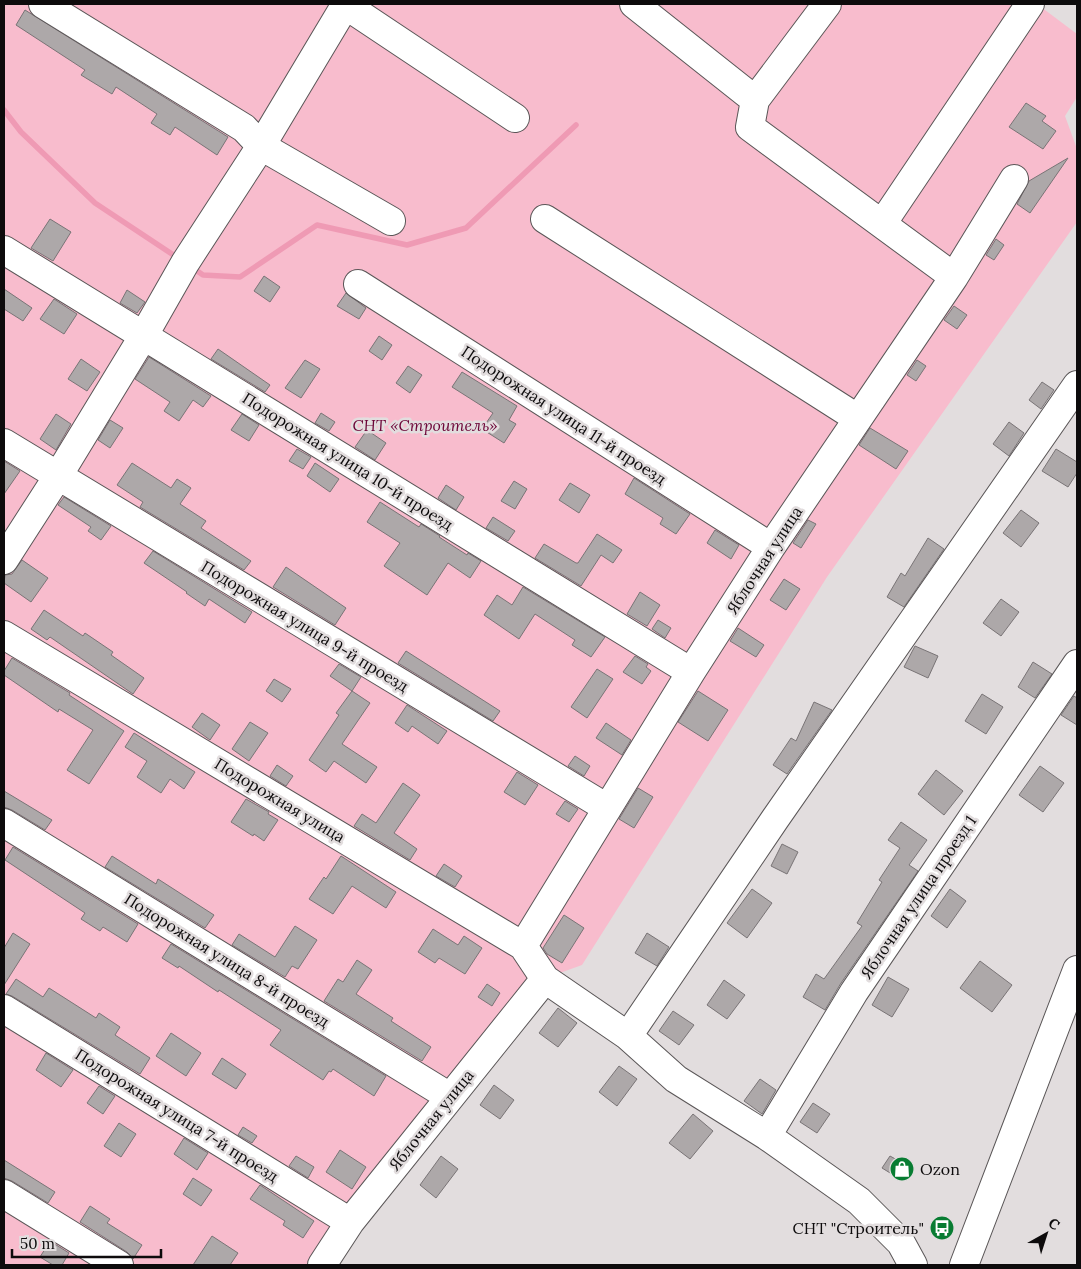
<svg xmlns="http://www.w3.org/2000/svg" width="1081" height="1269" font-family="Lora,serif">
<style>
.green{fill:#f8bccd}
.lines{fill:none;stroke-linecap:round;stroke-linejoin:round}
.stream{stroke:#ef9ab4;stroke-width:5.5}
.building{fill:#ada8a9;stroke:#797476}
.minor-casing{stroke:#5a5657;stroke-width:30}
.minor{stroke:#fff;stroke-width:28}
.labels{text-anchor:middle;stroke-width:5;stroke-linejoin:round;paint-order:stroke}
.street-label{font-size:16px;fill:#0d0b0c;stroke:#e2ddde}
.park-label{font-size:16px;font-style:italic;fill:#6c0437;stroke:#e2ddde}
.poi-label{font-size:16px;fill:#0d0b0c;stroke:#e2ddde;text-anchor:start}
</style>
<rect width="100%" height="100%" fill="#e2ddde"/>
<path class="green" d="M4 4H1037L1077 34V97L1065 116 1077 149V222L827 577 582 965 532 983 312 1265H4Z"/>
<g class="lines">
<path class="stream" d="M4 110 21 132 95 203 178 258
M190 266 203 275 240 277 317 225 407 245 466 228 576 125"/>
</g>
<path class="building" d="M25 10 228 137 217 155 175 127 170 135 151 123 157 114 116 87 112 94 81 75 85 70 16 25Z
M1026 103 1046 116 1042 121 1056 131 1043 149 1009 127Z
M1068 158 1030 213 1017 204 1029 181Z
M50 219 71 232 53 261 31 248Z
M996 239 1004 245 994 260 986 255Z
M264 276 280 287 270 302 254 291Z
M4 289 32 308 23 321 4 309Z
M127 290 145 302 137 313 120 303Z
M346 293 366 308 359 319 337 306Z
M54 299 77 314 64 334 40 319Z
M954 306 967 315 957 329 944 320Z
M379 336 392 345 382 360 369 351Z
M218 349 270 385 265 392 211 359Z
M149 357 211 396 203 407 193 400 179 421 164 411 170 402 135 379Z
M81 359 100 372 87 391 68 379Z
M305 360 320 369 301 398 285 388Z
M917 360 926 366 916 381 907 375Z
M408 366 422 375 410 393 396 383Z
M462 372 517 406 509 420 516 424 504 443 482 429 493 413 452 387Z
M1042 382 1054 390 1041 409 1029 400Z
M321 413 335 422 329 431 315 423Z
M56 414 71 424 56 450 40 439Z
M242 414 259 425 249 441 231 430Z
M110 420 123 428 110 448 98 440Z
M1009 422 1024 433 1009 456 993 444Z
M870 428 908 451 896 469 859 445Z
M367 430 386 443 375 460 355 447Z
M297 449 311 457 303 469 289 461Z
M1056 449 1077 462V473L1068 487 1042 471Z
M4 461 20 471 4 494Z
M132 463 171 488 177 479 191 488 180 504 206 521 201 528 251 561 244 570 140 507 143 502 117 485Z
M315 463 339 479 330 492 307 476Z
M634 478 690 514 676 534 660 524 663 518 625 494Z
M514 481 527 489 515 509 501 501Z
M570 483 590 495 579 513 559 500Z
M446 485 464 497 456 510 438 498Z
M64 497 111 526 101 540 88 531 91 527 58 505Z
M380 502 419 527 421 524 440 536 439 537 467 555 468 553 481 561 470 578 448 563 427 595 384 566 400 543 367 522Z
M1021 510 1039 523 1021 547 1003 533Z
M493 517 515 531 508 541 486 528Z
M808 520 816 524 801 548 793 543Z
M715 530 739 545 731 559 707 543Z
M597 534 622 550 613 563 601 555 581 586 535 558 544 544 576 563H578Z
M928 538 944 549 904 607 887 597 901 573 905 576Z
M153 551 252 612 245 623 209 599 205 606 186 593 187 592 144 563Z
M22 560 48 578 31 602 4 583 5 575 12 574Z
M286 567 346 608 335 625 273 587Z
M784 579 800 589 786 610 770 600Z
M523 587 605 637 591 657 572 645 575 640 535 614 519 639 484 615 497 595 512 605Z
M640 592 660 605 647 626 627 614Z
M1001 599 1019 612 1001 636 983 623Z
M44 610 83 636 85 633 113 652 111 655 144 678 133 694 50 637 47 640 31 629Z
M658 620 671 628 665 638 652 629Z
M738 628 764 645 756 657 730 641Z
M915 646 938 656 928 678 904 667Z
M406 651 500 711 493 721 398 663Z
M635 656 648 664 646 667 651 671 642 684 623 672Z
M12 658 70 693 69 695 124 731 89 784 67 770 93 730 59 709 58 712 4 675V671Z
M1033 662 1052 674 1035 698 1018 687Z
M339 664 361 677 352 691 330 676Z
M597 669 613 679 587 718 571 707Z
M274 679 291 689 282 702 266 691Z
M352 691 370 703 342 744 377 767 366 783 334 761 326 772 309 760 339 715 336 713Z
M698 691 728 710 708 741 678 722Z
M982 694 1003 707 986 734 965 721Z
M1074 696 1077 698V725L1061 715Z
M814 702 832 710 787 774 773 765 791 738 796 741Z
M407 705 447 731 438 744 412 726 408 732 395 723Z
M202 713 220 725 210 740 192 727Z
M250 722 268 733 249 761 232 749Z
M606 723 631 740 622 755 596 738Z
M134 733 195 772 184 789 170 779 161 793 137 777 147 761 125 747Z
M575 756 590 766 584 776 568 766Z
M277 765 293 776 286 786 270 776Z
M1040 766 1064 783 1043 812 1019 795Z
M936 770 963 791 944 815 918 794Z
M517 772 538 785 525 805 504 792Z
M403 783 420 795 394 833 417 849 410 860 354 826 362 814 376 823Z
M638 788 653 797 634 828 619 819Z
M4 791 52 820 45 830 12 810 4 807Z
M246 799 269 812 268 814 278 820 264 841 254 834 253 836 231 822Z
M565 801 578 809 569 822 556 814Z
M901 822 927 840 909 865 918 871 841 983 825 1010 803 997 816 974 824 979 862 926 857 923 882 882 879 880 900 848 888 840Z
M782 844 798 852 787 874 771 866Z
M13 847 138 924 127 942 103 927 100 931 81 919 85 913 5 860Z
M112 856 156 884 158 879 214 915 205 928 105 867Z
M341 856 396 892 386 908 352 886 333 914 309 899 324 877 326 879Z
M444 864 462 876 455 887 436 876Z
M752 889 772 903 747 938 727 923Z
M950 889 966 901 947 928 931 916Z
M564 915 584 928 562 963 547 954 543 948Z
M295 926 317 940 298 969 292 966 285 977 232 945 239 934 275 957Z
M433 929 458 945 464 936 482 948 465 974 439 958 435 963 418 952Z
M13 933 30 944 4 985V948Z
M647 933 669 947 657 966 635 953Z
M171 944 386 1076 374 1096 333 1069 331 1072 329 1071 323 1080 270 1045 281 1030 219 990 218 992 179 966 178 968 162 958Z
M357 960 372 970 356 994 393 1018 391 1021 431 1047 422 1061 324 1001 338 979 343 982Z
M980 961 1012 985 992 1012 960 988Z
M888 977 909 989 892 1017 872 1005Z
M16 979 43 997 49 988 96 1018 99 1013 120 1027 115 1035 150 1058 140 1074 12 996 6 994Z
M724 980 745 995 727 1019 707 1005Z
M487 984 500 993 492 1006 478 997Z
M558 1008 577 1023 558 1047 539 1033Z
M673 1011 694 1025 679 1045 659 1031Z
M171 1033 201 1053 186 1076 156 1056Z
M46 1053 73 1070 61 1087 36 1070Z
M222 1058 246 1074 236 1089 212 1074Z
M619 1066 637 1079 617 1106 599 1092Z
M760 1079 776 1090 762 1114 744 1101Z
M494 1085 514 1100 500 1119 480 1105Z
M99 1086 115 1096 103 1114 87 1103Z
M813 1103 830 1114 817 1133 800 1122Z
M693 1114 713 1131 690 1159 669 1143Z
M119 1123 136 1134 121 1157 104 1146Z
M243 1127 257 1136 252 1143 238 1135Z
M184 1138 208 1153 197 1170 174 1154Z
M340 1150 366 1167 352 1189 326 1172Z
M296 1156 314 1167 308 1178 289 1166Z
M441 1156 458 1169 436 1198 420 1185Z
M890 1156 908 1166 900 1179 882 1168Z
M4 1160 55 1192 48 1203 12 1181 4 1178Z
M193 1178 212 1190 201 1206 183 1194Z
M260 1185 314 1221 303 1238 283 1225 285 1221 250 1199Z
M90 1206 110 1219 107 1223 142 1245 133 1259 127 1252 80 1222Z
M212 1236 238 1253 230 1265H193Z
M50 1241 69 1253 62 1265H53L40 1257Z"/>
<g class="lines">
<defs>
<path id="minor" d="M43 4 244 128 261 146 391 221
M344 4 515 118
M634 4 755 100 750 127 954 277
M755 100 827 4
M545 219 857 418
M882 224 1030 4
M4 250 691 672
M358 284 771 547
M4 443 607 808
M4 560 58 476 144 335 185 263 261 146 346 4
M4 635 523 946 545 979 628 1036 676 1079 767 1136 859 1201 901 1243 913 1265
M4 823 450 1097
M523 946 691 672 771 547 954 277 1014 179
M4 1009 350 1222
M628 1036 775 819 1077 385
M767 1136 854 992 1077 664
M4 1194 119 1265
M322 1265 350 1222 545 979
M964 1265 1077 970"/>
</defs>
<use href="#minor" class="minor-casing"/>
<use href="#minor" class="minor"/>
</g>
<defs>
<symbol id="shop-disc" viewBox="-11 -11 22 22"><circle r="9.5" fill="#087c32" stroke="#e2ddde"/><path d="M-5-2.5h2.3a2.7 3.5 0 0 1 5.4 0H5L5.5 6h-11ZM-1.5-2.5h3a1.5 2.3 0 0 0-3 0Z" fill="#fff"/></symbol>
<symbol id="bus-disc" viewBox="-11 -11 22 22"><circle r="9.5" fill="#087c32" stroke="#e2ddde"/><path d="M-5-6H5V4H4V6H2V4H-2V6H-4V4H-5ZM-3.5-4V0h7V-4ZM-3.5 1.2v1.5H-2V1.2ZM2 1.2v1.5H3.5V1.2Z" fill="#fff"/></symbol>
</defs>
<g fill-rule="evenodd">
<use href="#shop-disc" x="888" y="1155" width="28" height="28"/>
<use href="#bus-disc" x="928" y="1214" width="28" height="28"/>
</g>
<g class="labels">
<g class="street-label">
<text transform="translate(564 415) rotate(33)" y="6">Подорожная улица 11-й проезд</text>
<text transform="translate(348 461) rotate(32)" y="6">Подорожная улица 10-й проезд</text>
<text transform="translate(764 560) rotate(-57)" y="6">Яблочная улица</text>
<text transform="translate(305 626) rotate(31)" y="6">Подорожная улица 9-й проезд</text>
<text transform="translate(280 800) rotate(31)" y="6">Подорожная улица</text>
<text transform="translate(918 897) rotate(-56)" y="6">Яблочная улица проезд 1</text>
<text transform="translate(227 960) rotate(32)" y="6">Подорожная улица 8-й проезд</text>
<text transform="translate(177 1115) rotate(32)" y="6">Подорожная улица 7-й проезд</text>
<text transform="translate(431 1120) rotate(-51)" y="6">Яблочная улица</text>
</g>
<g class="park-label">
<text x="425" y="431">СНТ «Строитель»</text>
</g>
<g class="poi-label">
<text x="920" y="1175">Ozon</text>
<text x="924" y="1234" text-anchor="end">СНТ "Строитель"</text>
</g>
</g>
<rect width="1081" height="1269" fill="none" stroke="#0d0b0c" stroke-width="10"/>
<g transform="translate(1046 1234) rotate(39)" stroke="#e2ddde" stroke-width="4" paint-order="stroke">
<path d="M0-4L9 19L0 12L-9 19Z" fill="#0d0b0c"/>
<text y="-8" font-size="14" font-weight="bold" text-anchor="middle" fill="#0d0b0c">С</text>
</g>
<path d="M12 1249v8h149v-8" fill="none" stroke="#0d0b0c" stroke-width="2.5"/>
<text x="20" y="1249" font-size="15" fill="#0d0b0c" stroke="#e2ddde" stroke-width="4" paint-order="stroke">50 m</text>
</svg>
